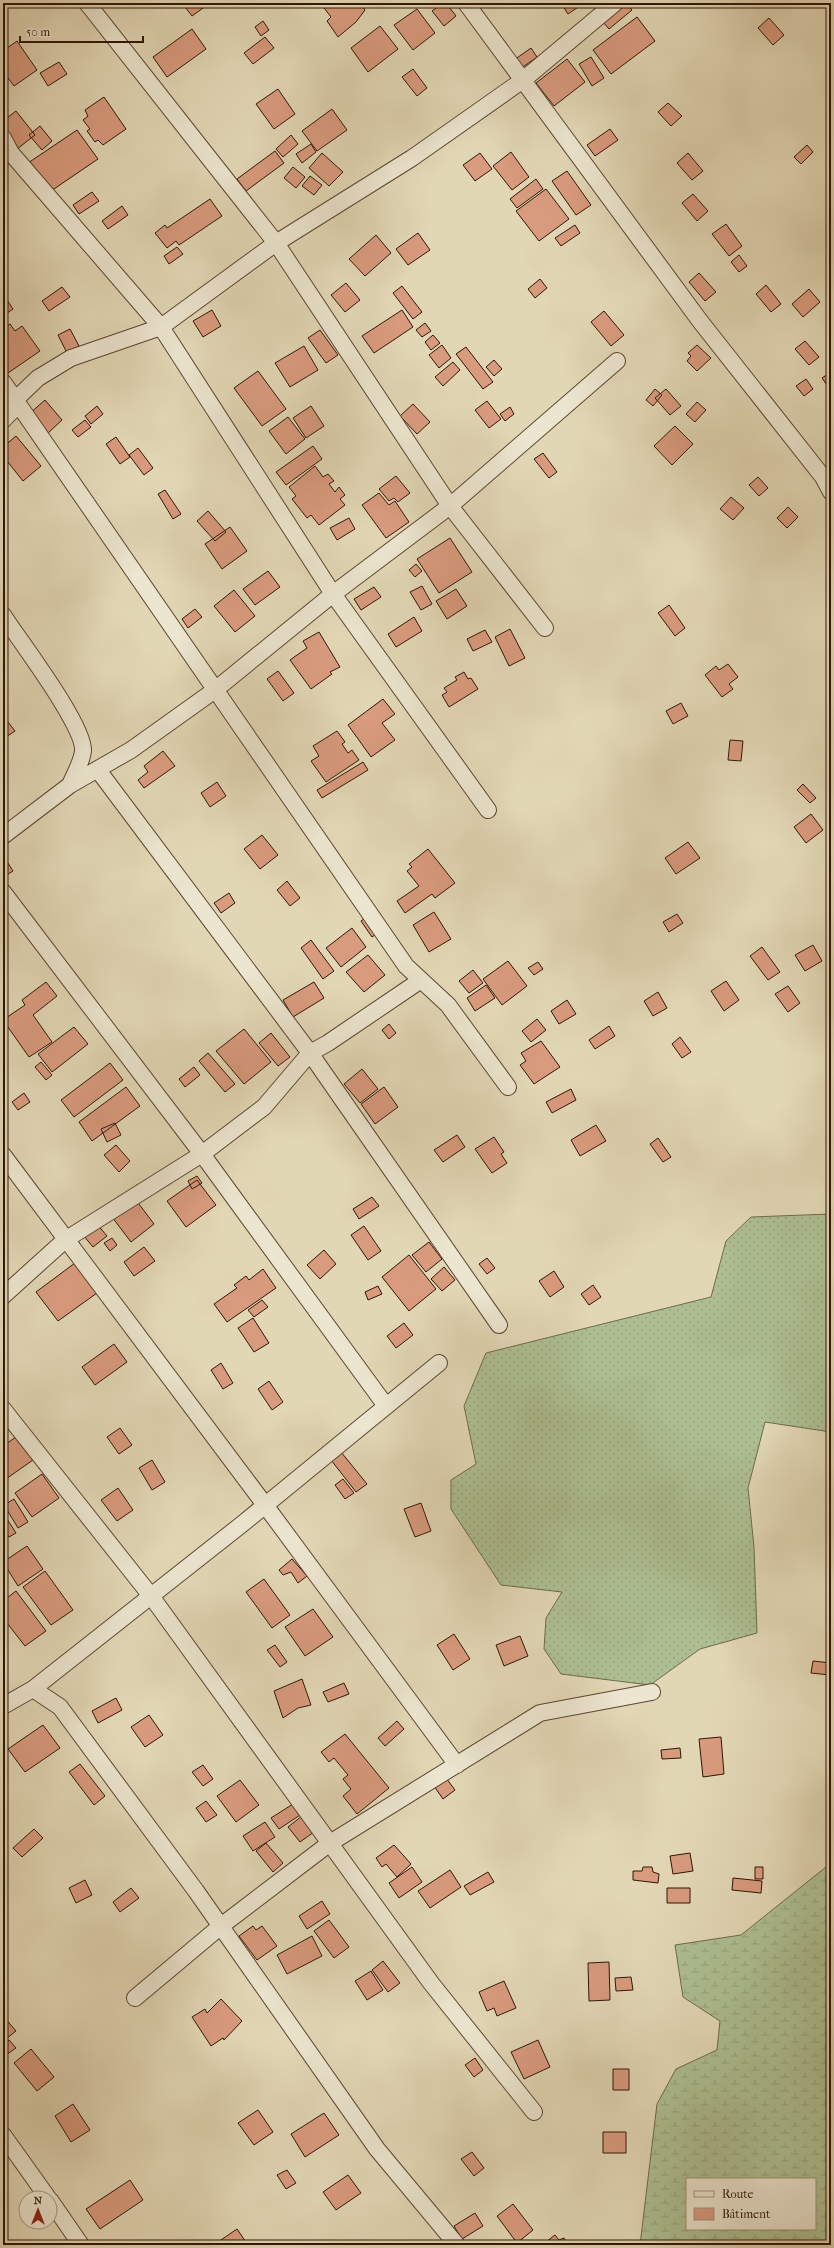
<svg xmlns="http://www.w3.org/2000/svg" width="834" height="2248" font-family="'IM FELL French Canon',serif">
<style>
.grass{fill:url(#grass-dots);stroke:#6e6a4c}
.wetland{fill:url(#wetland-marsh);stroke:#6e6a4c;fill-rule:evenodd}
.building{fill:#d99b7e;stroke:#301606}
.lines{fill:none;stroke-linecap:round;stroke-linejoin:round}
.minor-casing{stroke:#5c4632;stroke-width:18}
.minor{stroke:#ece5cf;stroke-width:16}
</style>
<defs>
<pattern id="grass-dots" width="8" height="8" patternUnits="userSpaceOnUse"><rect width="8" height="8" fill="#adbf92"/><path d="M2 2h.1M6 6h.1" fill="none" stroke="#95a37c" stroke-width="1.8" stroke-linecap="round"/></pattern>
<pattern id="wetland-marsh" width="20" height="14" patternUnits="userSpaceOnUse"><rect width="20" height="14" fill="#adbf92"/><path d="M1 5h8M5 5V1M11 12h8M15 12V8" fill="none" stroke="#95a37c"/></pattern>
</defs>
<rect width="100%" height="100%" fill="#e2d7b5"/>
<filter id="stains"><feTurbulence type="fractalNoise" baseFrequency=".005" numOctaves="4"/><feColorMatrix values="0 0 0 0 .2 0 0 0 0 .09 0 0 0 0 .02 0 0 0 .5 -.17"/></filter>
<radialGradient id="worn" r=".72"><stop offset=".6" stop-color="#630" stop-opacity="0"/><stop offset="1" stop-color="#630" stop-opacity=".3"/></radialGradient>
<path class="grass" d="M831 1214V1432L765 1422 748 1488 754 1547 757 1633 700 1649 650 1685 561 1674 544 1649 546 1618 562 1592 501 1585 451 1509V1480L476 1464 464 1406 486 1353 711 1297 726 1241 751 1217Z"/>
<path class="wetland" d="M831 1863V2245H640L657 2104 676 2069 717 2050 720 2021 683 1997 675 1945 741 1935ZM687 2179H815V2229H687Z"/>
<path class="building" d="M182 3H210L192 16Z
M360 3 365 10 356 22 338 37 327 21 331 17 321 4Z
M443 3H446L456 16 444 26 432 11Z
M561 3H584L568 14Z
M613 3H626L632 10 609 29 598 16Z
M417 9 435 33 413 50 394 25Z
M637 17 655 41 611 74 593 50Z
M769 18 784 35 773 45 758 28Z
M263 21 269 30 261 36 255 27Z
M380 26 398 49 368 72 351 48Z
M192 29 206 49 167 77 153 57Z
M265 37 274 48 253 64 244 53Z
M17 41 37 70 14 86 3 71V51Z
M531 48 537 57 520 69 514 60Z
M591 57 604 78 592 86 579 64Z
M567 59 585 82 554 106 536 83Z
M59 62 67 74 48 86 40 73Z
M413 69 427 88 417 96 402 77Z
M278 89 295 114 274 129 256 104Z
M104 97 126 129 103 145 98 140 95 142 87 131 90 129 83 120 88 116 85 110Z
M668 103 682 116 671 126 658 112Z
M332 109 347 130 317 151 302 131Z
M16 111 35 135 17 149 3 131V121Z
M40 126 52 141 42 150 29 135Z
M610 129 618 140 595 156 587 145Z
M77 130 98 159 48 193 28 163Z
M291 135 298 144 283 157 276 149Z
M311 144 316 152 302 163 296 154Z
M807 145 813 152 801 164 794 157Z
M275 151 284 163 246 191 237 179Z
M511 152 529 177 512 190 493 166Z
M322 153 343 172 329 186 309 168Z
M480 153 492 169 475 181 463 165Z
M688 153 703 171 692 180 677 163Z
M293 167 305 177 296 188 284 178Z
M567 171 591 205 576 215 552 181Z
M310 176 322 185 314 195 302 186Z
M536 179 543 189 517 208 510 199Z
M546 189 569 219 539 241 516 211Z
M92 192 99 201 79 214 73 205Z
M693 194 708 211 697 221 682 203Z
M210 199 222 216 179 245 176 241 167 248 155 233 165 225 167 228Z
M122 206 128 215 108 229 102 221Z
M726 224 742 246 729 256 712 234Z
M575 225 580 233 561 246 555 238Z
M418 233 430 250 408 265 396 249Z
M376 235 391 253 365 276 349 259Z
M177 247 183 254 169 264 164 256Z
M739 255 747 266 739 272 731 262Z
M699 273 716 292 705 301 689 282Z
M540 279 547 288 535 298 528 289Z
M346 283 360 300 345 312 331 295Z
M766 285 781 304 771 312 756 294Z
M402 286 422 312 413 319 393 293Z
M62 287 70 297 49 311 42 301Z
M809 289 820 302 803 317 792 304Z
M3 294 13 309 3 316Z
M212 310 221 326 203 337 193 321Z
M402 310 413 327 374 353 362 336Z
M604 311 624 335 611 346 591 322Z
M425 323 431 331 422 337 416 330Z
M10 324 15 331 22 326 40 351 8 373 3 367V329Z
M70 329 79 346 67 353 58 335Z
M320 330 338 355 326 363 308 338Z
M433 335 440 343 431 350 425 342Z
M805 341 819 357 809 365 795 349Z
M442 345 451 358 439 368 429 355Z
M697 345 711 358 697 371 687 361 691 356 688 353Z
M304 346 318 370 290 387 275 363Z
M466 347 493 382 483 389 456 354Z
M494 360 502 369 494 376 486 367Z
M453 362 460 370 443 386 435 377Z
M258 371 286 409 262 426 234 388Z
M831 372V387L829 388 822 378Z
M806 379 813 389 804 396 796 386Z
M655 389 662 395 653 406 646 400Z
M666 389 681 406 670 415 655 398Z
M45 400 62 420 47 434 29 414Z
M487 401 501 419 489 428 475 410Z
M697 402 706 410 695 422 686 414Z
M413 404 430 422 417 434 400 416Z
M97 406 103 414 91 424 85 416Z
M311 406 324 426 306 438 293 418Z
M510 407 514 414 505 421 500 414Z
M288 417 305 439 286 454 269 431Z
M85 420 91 427 78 437 72 430Z
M675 426 693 444 672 465 654 446Z
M16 436 41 466 23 481 3 456V447Z
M116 437 130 457 120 464 106 444Z
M313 446 322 459 286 485 276 472Z
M138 448 153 468 144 475 129 455Z
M543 453 557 472 549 478 534 459Z
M315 466 323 477 328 474 334 481 329 484 335 492 339 487 345 495 340 499 345 505 319 525 311 515 307 518 292 499 296 496 289 487Z
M396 476 410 493 398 502 394 498 389 501 379 489Z
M758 477 768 488 759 496 749 485Z
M165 490 181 514 173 519 158 494Z
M379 493 389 505 395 501 409 522 386 538 362 505Z
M731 497 744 508 733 520 720 509Z
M788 507 798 517 787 528 777 518Z
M208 511 226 532 215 541 197 521Z
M349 518 355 529 337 540 330 528Z
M230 527 247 551 222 569 205 544Z
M450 538 472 572 439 593 417 559Z
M416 564 422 571 415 577 409 570Z
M268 571 280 587 255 605 243 589Z
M422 586 432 604 421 610 410 592Z
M374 587 381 597 361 610 354 599Z
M456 589 467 606 447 619 436 601Z
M234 590 255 616 235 632 214 606Z
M669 605 685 628 675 636 658 613Z
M195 609 202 617 188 628 182 619Z
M414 617 422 631 396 647 388 634Z
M510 629 525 658 509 666 495 637Z
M485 630 492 642 473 651 467 639Z
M319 632 340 667 330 672 332 674 311 689 290 660 307 648 303 641Z
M728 664 738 677 729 684 733 689 722 697 705 675 716 666 719 670Z
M278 671 294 693 283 701 267 679Z
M464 672 468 679 471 678 478 689 449 707 442 695 447 692 444 688 457 680 455 677Z
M383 699 395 714 382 723 395 740 371 757 348 725Z
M681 703 688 716 673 724 666 711Z
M4 717 15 731 3 739V718Z
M337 731 345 742 342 744 348 753 352 750 359 760 326 782 311 761 319 756 313 746Z
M730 740 743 741 741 761 728 760Z
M163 751 175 766 144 788 138 780 148 772 144 766Z
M363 762 368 770 322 798 317 790Z
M217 782 226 796 210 807 201 793Z
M803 784 816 798 810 803 797 790Z
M811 814 823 830 806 843 794 827Z
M262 835 278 855 260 869 244 849Z
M688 842 700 858 676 874 665 858Z
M428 849 455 883 435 898 432 894 405 913 397 901 419 886 407 871 412 867 409 864Z
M6 860 13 871 5 876 3 872V862Z
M287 881 300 898 290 906 277 890Z
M229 893 235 903 221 913 214 903Z
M434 912 451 939 429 952 413 925Z
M371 914 382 930 372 937 361 921Z
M677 914 683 923 669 932 663 922Z
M352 928 366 947 341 967 326 948Z
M311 940 334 971 323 979 301 948Z
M813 945 822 961 805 971 795 955Z
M762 947 780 972 768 980 750 956Z
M368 955 385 975 364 992 346 972Z
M508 961 527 986 502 1005 483 979Z
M538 962 543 969 534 975 528 968Z
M473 970 483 983 469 993 459 981Z
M726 981 739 1000 724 1011 711 991Z
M46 982 57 996 33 1015 52 1042 29 1057 3 1020 25 1005 22 1000Z
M314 982 324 998 293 1017 283 1000Z
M486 985 495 998 475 1011 467 998Z
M788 986 800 1003 788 1012 775 994Z
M658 992 667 1008 653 1016 644 1001Z
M567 1000 576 1014 559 1024 551 1011Z
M537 1019 546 1030 531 1042 522 1031Z
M389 1024 396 1033 389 1039 382 1030Z
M609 1026 615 1036 595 1049 589 1040Z
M74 1027 88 1044 52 1072 38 1054Z
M244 1029 271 1062 244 1084 216 1051Z
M271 1033 290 1057 278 1066 259 1043Z
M680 1037 691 1052 682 1058 672 1044Z
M541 1041 560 1067 534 1084 520 1065 526 1061 521 1053Z
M208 1053 235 1084 225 1092 199 1061Z
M41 1062 52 1075 46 1080 35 1067Z
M110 1063 123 1080 74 1117 61 1100Z
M194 1067 200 1075 185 1087 179 1079Z
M362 1069 378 1089 360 1103 344 1084Z
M126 1087 140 1106 92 1141 79 1122Z
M384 1087 398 1107 375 1124 361 1104Z
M571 1089 576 1100 552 1113 546 1102Z
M24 1093 30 1102 18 1110 12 1102Z
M115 1123 121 1135 107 1142 101 1129Z
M596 1125 606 1141 580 1156 571 1140Z
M457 1135 465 1147 443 1162 434 1150Z
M494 1137 504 1152 501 1154 507 1163 492 1173 475 1149Z
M658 1138 671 1157 663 1162 650 1144Z
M116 1145 130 1161 119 1172 104 1155Z
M197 1176 202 1183 192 1189 188 1181Z
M197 1180 216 1205 186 1227 167 1201Z
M372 1197 379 1206 359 1219 353 1209Z
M136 1200 154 1224 131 1242 112 1217Z
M97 1224 107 1236 93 1247 83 1235Z
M364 1226 381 1251 368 1260 351 1235Z
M112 1238 117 1245 110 1251 104 1243Z
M429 1242 442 1259 426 1272 412 1255Z
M144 1247 155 1261 134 1276 124 1262Z
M324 1250 336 1264 320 1279 307 1265Z
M409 1255 436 1289 409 1311 382 1277Z
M487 1258 495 1268 487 1274 479 1264Z
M75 1263 97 1293 58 1321 36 1292Z
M444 1267 455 1280 442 1291 431 1279Z
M263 1269 276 1288 227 1322 214 1304 237 1288 234 1285 246 1276 249 1280Z
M554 1271 564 1287 550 1297 539 1281Z
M593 1285 601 1297 589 1305 581 1294Z
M378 1286 382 1294 368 1300 365 1292Z
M262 1300 268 1307 254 1317 248 1310Z
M253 1318 269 1343 254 1352 238 1328Z
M404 1323 413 1335 396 1348 387 1336Z
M114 1344 127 1362 95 1385 82 1367Z
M221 1363 233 1383 223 1389 211 1370Z
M269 1381 283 1402 272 1410 258 1389Z
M120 1428 132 1445 119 1454 107 1437Z
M16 1437 33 1460 3 1481V1446Z
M341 1452 367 1484 356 1492 331 1460Z
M152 1460 165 1482 152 1490 139 1468Z
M42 1474 59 1498 32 1517 15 1493Z
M343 1479 354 1493 345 1499 335 1485Z
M118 1488 133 1510 117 1521 101 1500Z
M14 1499 28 1522 18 1528 4 1505Z
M421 1503 431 1531 415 1537 404 1509Z
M5 1516 16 1533 9 1537 3 1529Z
M27 1546 43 1569 18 1586 3 1562Z
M292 1559 307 1576 298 1583 291 1572 283 1575 279 1570Z
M45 1571 73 1610 51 1625 23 1587Z
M264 1579 290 1615 272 1628 246 1592Z
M16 1591 46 1631 25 1646 3 1618V1601Z
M313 1609 333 1637 305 1656 285 1627Z
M454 1634 470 1659 453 1670 437 1645Z
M520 1636 528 1656 504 1666 496 1645Z
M275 1645 287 1662 280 1667 267 1650Z
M813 1661 831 1663 830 1675 811 1673Z
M302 1679 311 1705 298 1708 283 1718 274 1691Z
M344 1683 349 1694 328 1702 323 1692Z
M116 1698 122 1710 98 1723 92 1711Z
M149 1715 163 1735 145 1747 131 1727Z
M397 1721 404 1729 385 1746 378 1738Z
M43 1725 60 1748 25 1772 8 1749Z
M345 1734 389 1788 357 1814 343 1796 351 1789 343 1779 348 1775 334 1758 329 1762 321 1752Z
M721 1737 724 1774 703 1777 699 1739Z
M680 1748 681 1758 662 1759 661 1750Z
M80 1764 105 1796 94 1805 69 1772Z
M203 1765 213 1779 203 1786 192 1772Z
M446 1778 455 1790 443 1799 434 1786Z
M240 1780 259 1805 236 1822 217 1796Z
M206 1801 217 1815 206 1822 196 1808Z
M293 1804 300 1815 279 1829 271 1818Z
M302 1816 314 1832 300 1842 288 1827Z
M265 1822 275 1837 253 1851 243 1836Z
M34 1829 43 1838 22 1857 13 1848Z
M266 1843 283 1863 273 1872 256 1851Z
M394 1845 411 1864 397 1877 386 1864 382 1867 376 1858Z
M690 1853 693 1871 673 1874 670 1856Z
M412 1867 422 1882 399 1898 389 1883Z
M643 1867H652L653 1872 659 1874 658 1883 633 1880V1871H642Z
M755 1867H763V1879H755Z
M450 1870 461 1887 430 1908 418 1891Z
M488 1872 494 1882 470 1895 464 1886Z
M733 1878 762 1881 761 1893 732 1890Z
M85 1880 92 1895 76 1903 69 1888Z
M131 1888 139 1898 120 1912 113 1902Z
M667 1888H690V1903H667Z
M322 1901 330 1914 307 1929 299 1916Z
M329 1920 349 1947 334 1958 314 1931Z
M253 1926 256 1930 262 1926 277 1946 257 1960 239 1936Z
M312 1936 322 1956 287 1974 277 1955Z
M383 1961 400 1983 388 1992 372 1970Z
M609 1962 610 2000 589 2001 588 1963Z
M371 1971 383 1990 367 2000 355 1981Z
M631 1977 633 1990 616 1991 615 1978Z
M504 1981 516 2008 497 2016 494 2008 487 2011 479 1992Z
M221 1999 242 2021 224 2040 223 2038 211 2046 192 2017 205 2009 207 2013Z
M3 2016 16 2031 6 2039 3 2035Z
M9 2040 16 2048 3 2057V2044Z
M538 2040 550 2067 524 2079 511 2052Z
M31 2049 54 2077 37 2091 14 2063Z
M475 2058 483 2070 474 2077 465 2065Z
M613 2069H629V2090H613Z
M73 2104 90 2130 71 2142 55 2116Z
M258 2110 273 2132 254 2145 238 2123Z
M324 2113 339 2135 305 2157 291 2134Z
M603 2132H626V2153H603Z
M472 2152 484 2168 474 2176 461 2159Z
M287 2170 296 2183 286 2189 277 2175Z
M348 2175 361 2193 336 2210 323 2192Z
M130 2180 143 2200 100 2229 86 2209Z
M513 2204 533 2230 517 2243 497 2216Z
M475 2213 483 2226 462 2239 454 2226Z
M237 2229 248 2245H220L218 2242Z
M555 2235 559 2240 564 2238 568 2245H542Z"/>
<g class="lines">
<defs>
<path id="minor" d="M87 3 276 243 450 506 545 628
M466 3 700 321 823 477 831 492
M3 138 11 153 161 327 333 594 488 810
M3 382 406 966 448 1005 508 1087
M3 420 13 410 15 400 38 378 71 358 161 327 276 243 412 158 523 80 615 3
M3 615C19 640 85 726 83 751 82 762 74 775 70 785
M98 770 310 1053 499 1325
M3 836 70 785 131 750 215 690 333 594 450 506 617 361
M3 892 202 1154 386 1406
M3 1155 265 1505 457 1765
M3 1296 65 1240 202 1154 264 1107 310 1053 328 1043 421 980
M3 1409 151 1596 431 1983 534 2112
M33 1689 60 1707 196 1891 377 2149 457 2245
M3 1706 33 1689 241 1525 439 1363
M135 1998 221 1926 330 1843 540 1713 652 1692
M3 2135 48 2198
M50 2200 81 2245"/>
</defs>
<use href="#minor" class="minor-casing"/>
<use href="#minor" class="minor"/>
</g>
<rect width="834" height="2248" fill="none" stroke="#e2d7b5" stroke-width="16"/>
<rect x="4" y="4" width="826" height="2240" fill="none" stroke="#301606" stroke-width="2"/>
<rect x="8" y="8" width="818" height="2232" fill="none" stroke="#301606"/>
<rect x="686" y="2178" width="130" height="52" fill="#ece5cf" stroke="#a1927f"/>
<rect x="694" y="2191" width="20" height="6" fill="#ece5cf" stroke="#a1927f"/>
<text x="722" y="2198" font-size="12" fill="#301606">Route</text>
<rect x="694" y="2208" width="20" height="12" fill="#d99b7e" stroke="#a1927f"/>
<text x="722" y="2218" font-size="12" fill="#301606">Bâtiment</text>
<g transform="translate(38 2210)"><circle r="19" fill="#ece5cf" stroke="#a1927f"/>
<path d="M0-3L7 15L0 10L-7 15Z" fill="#8f2418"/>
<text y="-6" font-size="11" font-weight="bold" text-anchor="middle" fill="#301606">N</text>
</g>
<path d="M20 36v6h123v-6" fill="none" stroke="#301606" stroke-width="2"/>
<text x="26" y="36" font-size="12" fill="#301606" stroke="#ece5cf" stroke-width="3" paint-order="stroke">50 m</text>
<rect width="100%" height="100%" filter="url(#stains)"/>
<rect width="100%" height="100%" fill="url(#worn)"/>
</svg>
